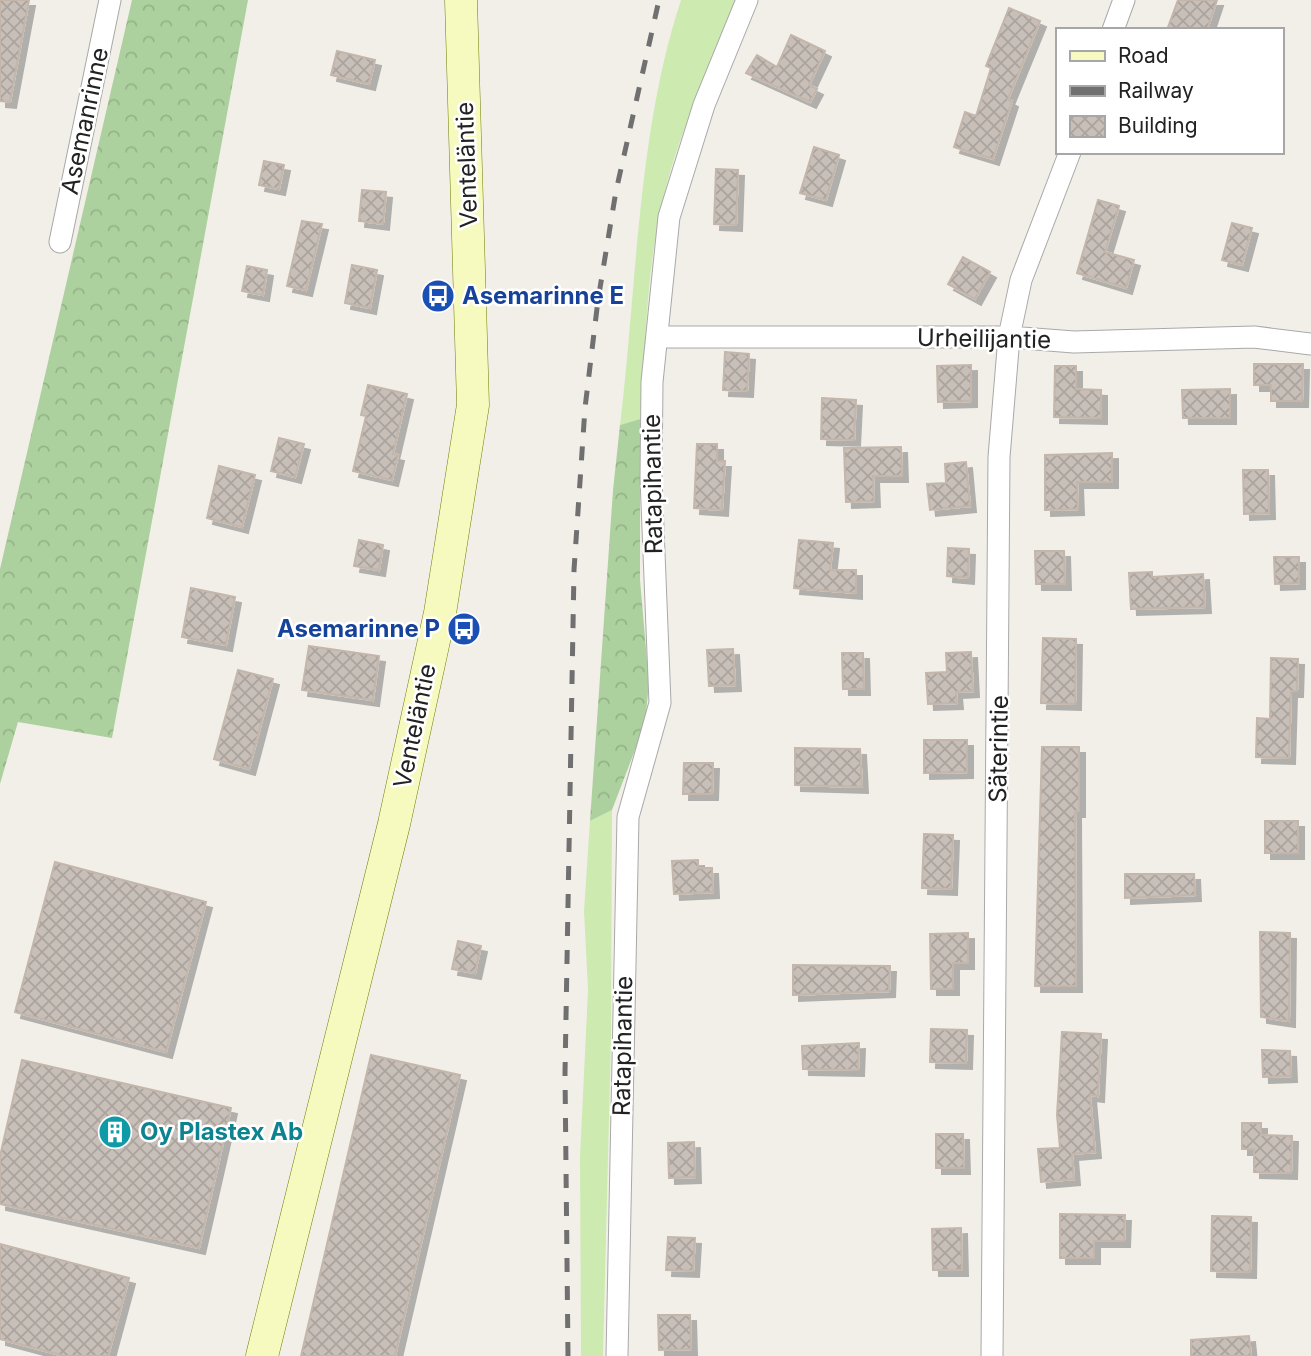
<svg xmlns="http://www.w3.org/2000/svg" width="1311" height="1356" font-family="Inter,sans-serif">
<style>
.grass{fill:#cdebb0}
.forest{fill:url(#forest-crowns)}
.building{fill:url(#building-cross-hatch);stroke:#c4b6ab;stroke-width:2;filter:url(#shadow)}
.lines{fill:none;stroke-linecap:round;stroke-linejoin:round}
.street-casing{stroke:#a9a9a9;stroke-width:23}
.secondary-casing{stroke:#707d05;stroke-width:33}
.street{stroke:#fff;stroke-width:21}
.secondary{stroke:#f7fabf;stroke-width:32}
.rail{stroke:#707070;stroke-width:5;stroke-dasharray:14 14;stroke-linecap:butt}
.labels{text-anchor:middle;stroke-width:5;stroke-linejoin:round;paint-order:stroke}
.street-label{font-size:24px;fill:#222;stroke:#fff}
.transit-label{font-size:24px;font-weight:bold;fill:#164399;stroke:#fff;text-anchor:start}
.culture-label{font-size:24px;font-weight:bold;fill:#0d838f;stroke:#fff;text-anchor:start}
</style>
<defs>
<pattern id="forest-crowns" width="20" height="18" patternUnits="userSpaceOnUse" patternTransform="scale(1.75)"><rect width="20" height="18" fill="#add19e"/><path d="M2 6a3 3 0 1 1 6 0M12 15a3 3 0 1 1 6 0" fill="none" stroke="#95b388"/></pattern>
<pattern id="building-cross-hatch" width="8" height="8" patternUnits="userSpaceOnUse" patternTransform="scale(1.75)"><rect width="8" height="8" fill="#c7bfb8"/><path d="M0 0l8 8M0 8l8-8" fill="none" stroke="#aba49e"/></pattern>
<filter id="shadow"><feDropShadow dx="6" dy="6" stdDeviation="0" flood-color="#0004"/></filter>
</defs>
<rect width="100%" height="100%" fill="#f2efe9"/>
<path class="grass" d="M681 0H735C712 66 680 127 664 196 646 267 646 345 640 419L620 425C637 286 637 133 681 0Z
M612 810 611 1041 603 1356H581L580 1157 588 990 584 911 590 821Z"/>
<path class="forest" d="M132 0H248L112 738 18 722 0 784V569Z
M640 419V580L649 683 645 724 612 810 590 821 613 490 620 425Z"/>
<path class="building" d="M0 0H29L10 102 0 101Z
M1178 0H1217L1207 30H1167Z
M1009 8 1040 21 1008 99 1012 101 993 159 954 147 965 112 976 116 991 68 986 66Z
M791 35 825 51 809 85 817 89 810 102 746 73 757 55 777 67Z
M337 51 375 60 369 84 331 75Z
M814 147 839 155 826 200 800 193Z
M264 161 284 165 279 189 259 185Z
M716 169 738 170 736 225 714 224Z
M362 190 386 192 383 224 359 221Z
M1098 200 1119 206 1105 252 1134 260 1126 288 1077 273Z
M302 221 322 224 306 290 287 286Z
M1232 223 1252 228 1242 265 1222 260Z
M963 257 990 272 975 299 948 284Z
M352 265 377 270 370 308 345 303Z
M247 266 267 270 263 295 242 291Z
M725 352 749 354 747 391 723 390Z
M1254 364H1303L1302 401H1271V385H1254Z
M971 365V401L938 402 937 366Z
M1055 366H1076V389L1101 390V418L1054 417Z
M368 385 407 394 393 454 398 455 392 480 353 471 366 416 361 415Z
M1230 389V418H1183L1182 390Z
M822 398 856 400 854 440 821 439Z
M279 438 304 444 295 477 271 471Z
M697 444H717V461H725L722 510 694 508Z
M901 447 902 476H873L874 501 846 502 844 448Z
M1112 453V482H1077L1078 509 1045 510V455Z
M966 462 970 506 930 510 927 484 946 483 945 464Z
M219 466 255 475 242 527 207 518Z
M1243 470H1268L1269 513 1244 514Z
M359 540 383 545 379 570 354 566Z
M799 540 833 543 830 570H856V593L794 588Z
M948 548 969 549 968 578 947 576Z
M1035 551H1064L1065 584H1036Z
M1274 557H1299V583L1275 584Z
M1152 572V577L1203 574 1205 607 1131 609 1129 573Z
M191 588 235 597 226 645 182 637Z
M1043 638 1076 639 1075 704 1041 703Z
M309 646 379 656 373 700 302 690Z
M733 649 735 685 709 686 707 650Z
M971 652 973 691 956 692 957 703 928 704 926 673 947 672 946 653Z
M842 653H863L864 689H843Z
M1271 658 1298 659 1297 691H1291L1289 758 1256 757 1257 718 1270 719Z
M238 670 273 679 249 769 214 759Z
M924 740H967V772L924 773Z
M1042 747H1079V811H1075L1076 986H1035Z
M795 748 860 749 862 787 795 785Z
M684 763H713L712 794H683Z
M1265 821H1298V853H1265Z
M924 834 953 835 951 889 922 888Z
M698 860V868H712L713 892 674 894 672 861Z
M55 862 206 902 166 1052 15 1012Z
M1125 874H1194L1195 895 1125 898Z
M1260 932 1290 933 1289 1021 1261 1017Z
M968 933V963H953V989H931L930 934Z
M458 941 481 946 475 973 452 969Z
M793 965 890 966 889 991 793 995Z
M931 1029 967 1030 966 1063 930 1062Z
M1062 1032 1101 1034 1098 1096 1090 1095 1095 1152 1072 1154 1074 1179 1041 1182 1038 1149 1060 1148 1057 1115Z
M859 1043 858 1070 803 1069 802 1046Z
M1262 1050 1290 1051 1291 1076 1263 1077Z
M371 1055 460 1075 395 1356H301Z
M22 1060 231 1108 199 1248 0 1204V1156Z
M1242 1123H1261V1135L1292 1136 1291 1173 1254 1172V1149H1242Z
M936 1134H963L964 1168H936Z
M694 1142 695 1177 669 1178 668 1143Z
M1060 1214 1125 1215 1124 1241H1094V1258H1060Z
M1212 1216 1251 1217 1250 1272 1211 1271Z
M961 1228 962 1270H933L932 1229Z
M668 1237 695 1238 693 1271 666 1270Z
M0 1244 129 1278 108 1356H64L0 1339Z
M658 1315H690L691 1349 659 1350Z
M1249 1336 1251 1356H1191V1340Z"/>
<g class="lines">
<defs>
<path id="street" d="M1113 30 1124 0
M60 242 110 0
M657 337H1009L1074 342 1254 337 1311 344
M617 1356 628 817 660 703 651 478 652 382 669 217 704 105 747 0
M992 1356 999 457 1009 337 1021 280 1070 152"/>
<path id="secondary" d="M262 1356 394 824 440 613 473 405 461 0"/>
</defs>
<use href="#street" class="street-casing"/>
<use href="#secondary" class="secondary-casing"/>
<use href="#street" class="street"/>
<use href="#secondary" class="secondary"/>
<path class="rail" d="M568 1356 565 1073 574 570 585 408 598 300 616 191 659 0"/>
</g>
<defs>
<symbol id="bus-disc" viewBox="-11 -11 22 22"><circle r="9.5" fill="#1a4fb4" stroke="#fff"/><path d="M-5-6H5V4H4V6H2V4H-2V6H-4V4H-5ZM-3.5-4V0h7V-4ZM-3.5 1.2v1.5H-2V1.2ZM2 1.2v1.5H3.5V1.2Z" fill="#fff"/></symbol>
<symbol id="building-disc" viewBox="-11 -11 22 22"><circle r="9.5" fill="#0f9aa8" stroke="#fff"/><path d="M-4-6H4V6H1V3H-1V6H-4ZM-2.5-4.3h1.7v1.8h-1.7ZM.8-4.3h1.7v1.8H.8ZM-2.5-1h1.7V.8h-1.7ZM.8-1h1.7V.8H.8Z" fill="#fff"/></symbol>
</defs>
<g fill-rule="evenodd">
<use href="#bus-disc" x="419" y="277" width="38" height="38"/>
<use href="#bus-disc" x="445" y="610" width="38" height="38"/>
<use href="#building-disc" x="96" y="1113" width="38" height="38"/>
</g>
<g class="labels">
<g class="street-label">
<text transform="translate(85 121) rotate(-78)" y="8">Asemanrinne</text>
<text transform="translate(467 165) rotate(-92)" y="8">Venteläntie</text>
<text transform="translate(984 339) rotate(1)" y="8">Urheilijantie</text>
<text transform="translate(653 484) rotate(-91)" y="8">Ratapihantie</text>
<text transform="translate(415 726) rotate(-78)" y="8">Venteläntie</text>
<text transform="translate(999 749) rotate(-89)" y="8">Säterintie</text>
<text transform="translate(623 1046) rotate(-89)" y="8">Ratapihantie</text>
</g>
<g class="transit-label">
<text x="462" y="304">Asemarinne E</text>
<text x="440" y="637" text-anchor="end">Asemarinne P</text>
</g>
<g class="culture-label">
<text x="140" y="1140">Oy Plastex Ab</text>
</g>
</g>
<rect x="1056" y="28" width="228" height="126" fill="#ffffff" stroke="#a7a7a7" stroke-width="2"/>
<rect x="1070" y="51" width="35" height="10" fill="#f7fabf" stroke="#a7a7a7" stroke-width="2"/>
<text x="1118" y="63" font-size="21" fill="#222222">Road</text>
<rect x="1070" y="86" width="35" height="10" fill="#707070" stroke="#a7a7a7" stroke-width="2"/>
<text x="1118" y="98" font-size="21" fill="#222222">Railway</text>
<rect x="1070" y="116" width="35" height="21" fill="url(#building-cross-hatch)" stroke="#a7a7a7" stroke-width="2"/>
<text x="1118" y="133" font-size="21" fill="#222222">Building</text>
</svg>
